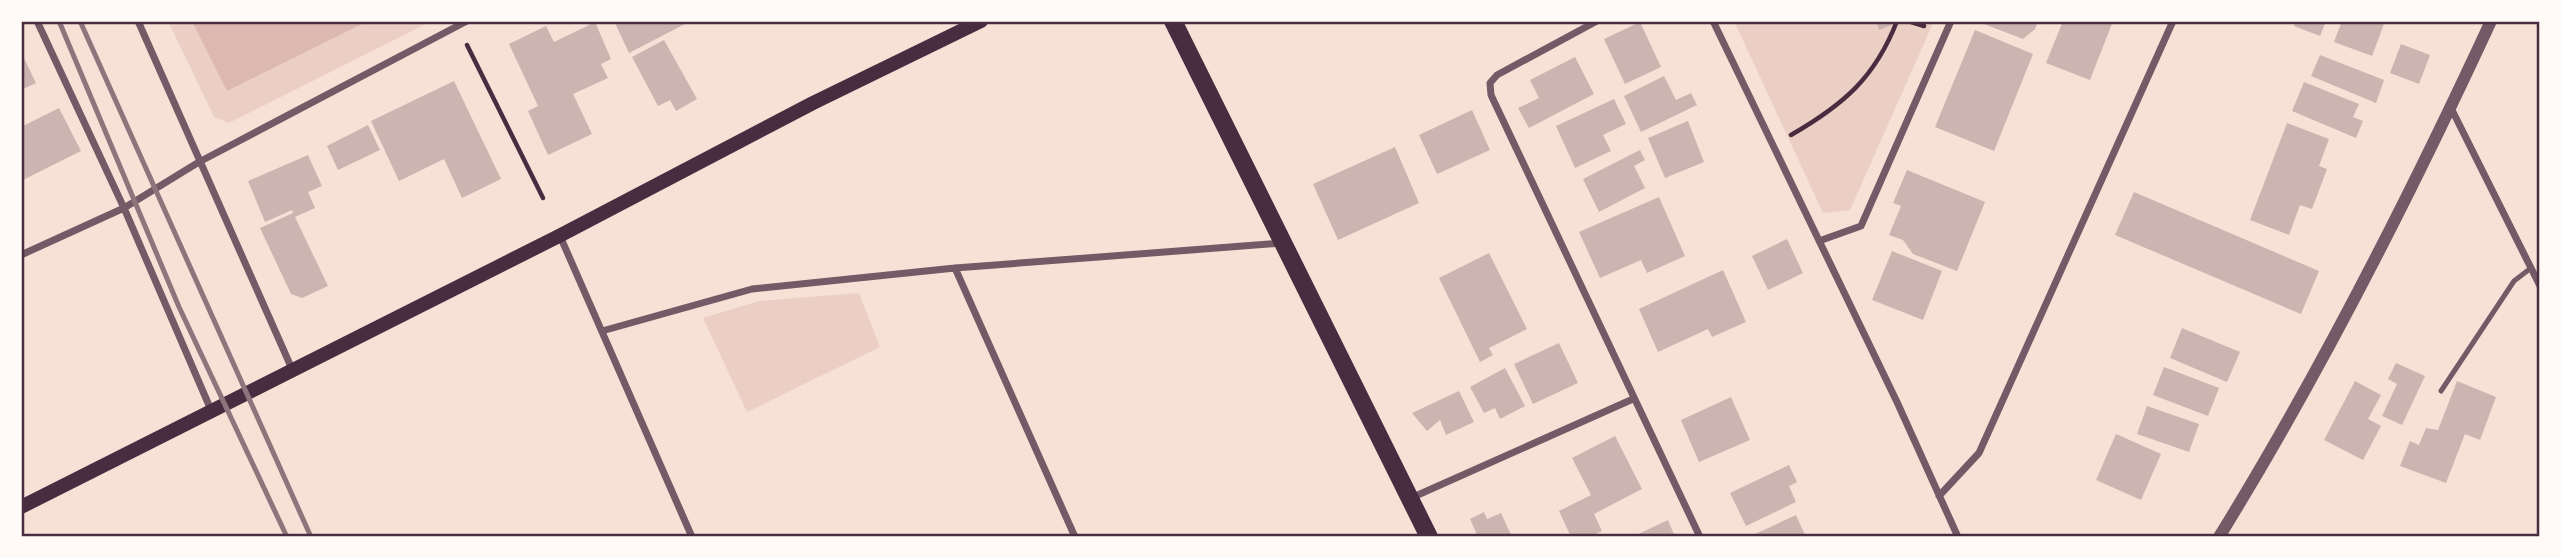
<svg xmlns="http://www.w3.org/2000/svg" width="2561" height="558" font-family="'Space Grotesk',sans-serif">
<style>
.green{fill:#ebcfc5}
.water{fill:#dcb8b0}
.building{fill:#ccb4b1}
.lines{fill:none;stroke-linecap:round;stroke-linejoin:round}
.path{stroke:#4a2c40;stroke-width:4.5}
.service{stroke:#755966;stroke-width:5}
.minor{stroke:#755966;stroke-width:7}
.tertiary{stroke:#755966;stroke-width:12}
.secondary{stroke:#4a2c40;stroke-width:14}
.primary{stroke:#4a2c40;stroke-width:18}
.rail{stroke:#8f747c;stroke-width:5}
.neatline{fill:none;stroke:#4a2c40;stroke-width:2.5}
</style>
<rect width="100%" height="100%" fill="#f7e1d7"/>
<path class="green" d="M168 21H432L229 123 214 117Z
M1734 21H1934L1850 210 1823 213Z
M859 293 880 347 747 412 703 318 759 301Z"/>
<path class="water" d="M192 21H368L227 91Z"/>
<path class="building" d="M614 21H686L687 23 629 53Z
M1876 21H1891L1892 25 1879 30Z
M1976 21H2038L2035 29 2023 39Z
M2063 21H2113L2090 80 2046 63Z
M2296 21H2326L2320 36 2294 26Z
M2342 21H2385L2372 56 2334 42Z
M595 22 611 59 601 64 608 78 573 94 592 134 548 155 528 111 538 106 509 44 546 26 554 42Z
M1640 22 1661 67 1625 84 1604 39Z
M1975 30 2033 54 1994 151 1935 127Z
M664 40 697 99 676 111 670 100 658 106 632 57Z
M2401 44 2430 55 2419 84 2390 73Z
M2320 55 2384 80 2376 103 2311 76Z
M23 56 36 83 21 90V57Z
M1575 57 1594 94 1529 128 1518 108 1539 98 1530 80Z
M1664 76 1676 100 1691 93 1697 105 1641 132 1624 96Z
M454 81 501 179 462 198 444 159 399 181 371 121Z
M2304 82 2359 104 2353 117 2363 121 2356 138 2292 111Z
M1614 99 1626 124 1603 135 1611 151 1575 168 1556 126Z
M59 108 81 151 21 181V127Z
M1472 110 1490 150 1437 174 1419 135Z
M1688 121 1704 162 1665 178 1648 138Z
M2287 123 2329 139 2319 166 2327 169 2312 209 2300 205 2289 235 2250 220Z
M368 125 380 150 338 170 327 146Z
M1395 147 1419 203 1338 240 1313 184Z
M1640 150 1645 160 1634 166 1645 188 1599 212 1583 179Z
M308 155 322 186 308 192 315 208 295 217 328 286 302 298 291 294 260 228 293 213 292 210 265 222 248 181Z
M1907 170 1985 202 1957 271 1913 254 1903 240 1889 235 1901 206 1893 203Z
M2134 192 2319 271 2301 314 2115 235Z
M1659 197 1685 256 1647 273 1641 260 1600 278 1579 232Z
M1787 239 1803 273 1768 290 1752 256Z
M1892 251 1942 271 1923 320 1872 300Z
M1489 253 1527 329 1489 348 1493 355 1480 362 1439 278Z
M1723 270 1746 322 1712 337 1708 329 1658 352 1639 309Z
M2182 328 2240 352 2227 382 2170 358Z
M1559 343 1578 383 1533 404 1514 364Z
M2396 363 2425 376 2402 425 2382 416 2397 384 2388 379Z
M2164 367 2219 388 2208 416 2153 395Z
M1505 368 1525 406 1500 419 1495 408 1484 413 1470 387Z
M2355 381 2381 395 2368 419 2381 426 2363 460 2324 440Z
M2457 381 2496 397 2480 440 2465 434 2446 483 2400 466 2410 441 2419 445 2426 428 2438 430Z
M1459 391 1474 422 1446 435 1440 420 1427 431 1412 413Z
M1731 397 1750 440 1699 462 1681 420Z
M2147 406 2199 424 2189 452 2137 434Z
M2116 434 2161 454 2141 500 2096 480Z
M1615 436 1642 489 1594 514 1602 531 1589 537H1571L1559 511 1591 495 1572 458Z
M1789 465 1797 482 1789 486 1796 502 1746 526 1730 493Z
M1484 512 1487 519 1501 513 1512 537H1478L1470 519Z
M1796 515 1806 537H1757L1755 534Z
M1668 520 1675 537H1632Z"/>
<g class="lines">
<path class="path" d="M1908 21 1924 26
M467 45 543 198
M1791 135C1843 105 1875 78 1897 21"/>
<path class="service" d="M2441 391 2514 281 2531 268"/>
<path class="minor" d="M37 21 124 208 211 410
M138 21 292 369
M1597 21 1497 75 1490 83 1491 95 1700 537
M1713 21 1897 402 1958 537
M2451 108 2540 286
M560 236 692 537
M1819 241 1861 226 1951 21
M21 255 124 208 199 162 467 21
M955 268 1075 537
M602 331 752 289 955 268 1283 243
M1939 496 1979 453 2173 21
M1411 498 1633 399"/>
<path class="tertiary" d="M2219 537C2321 372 2409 198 2491 21"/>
<path class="secondary" d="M21 507 559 236 813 103 981 21"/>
<path class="primary" d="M1173 21 1429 537"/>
<path class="rail" d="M59 21 179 307 287 537
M80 21 311 537"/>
</g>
<rect width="2561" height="558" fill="none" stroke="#fffaf5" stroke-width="46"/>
<rect x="23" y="23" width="2515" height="512" class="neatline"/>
</svg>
